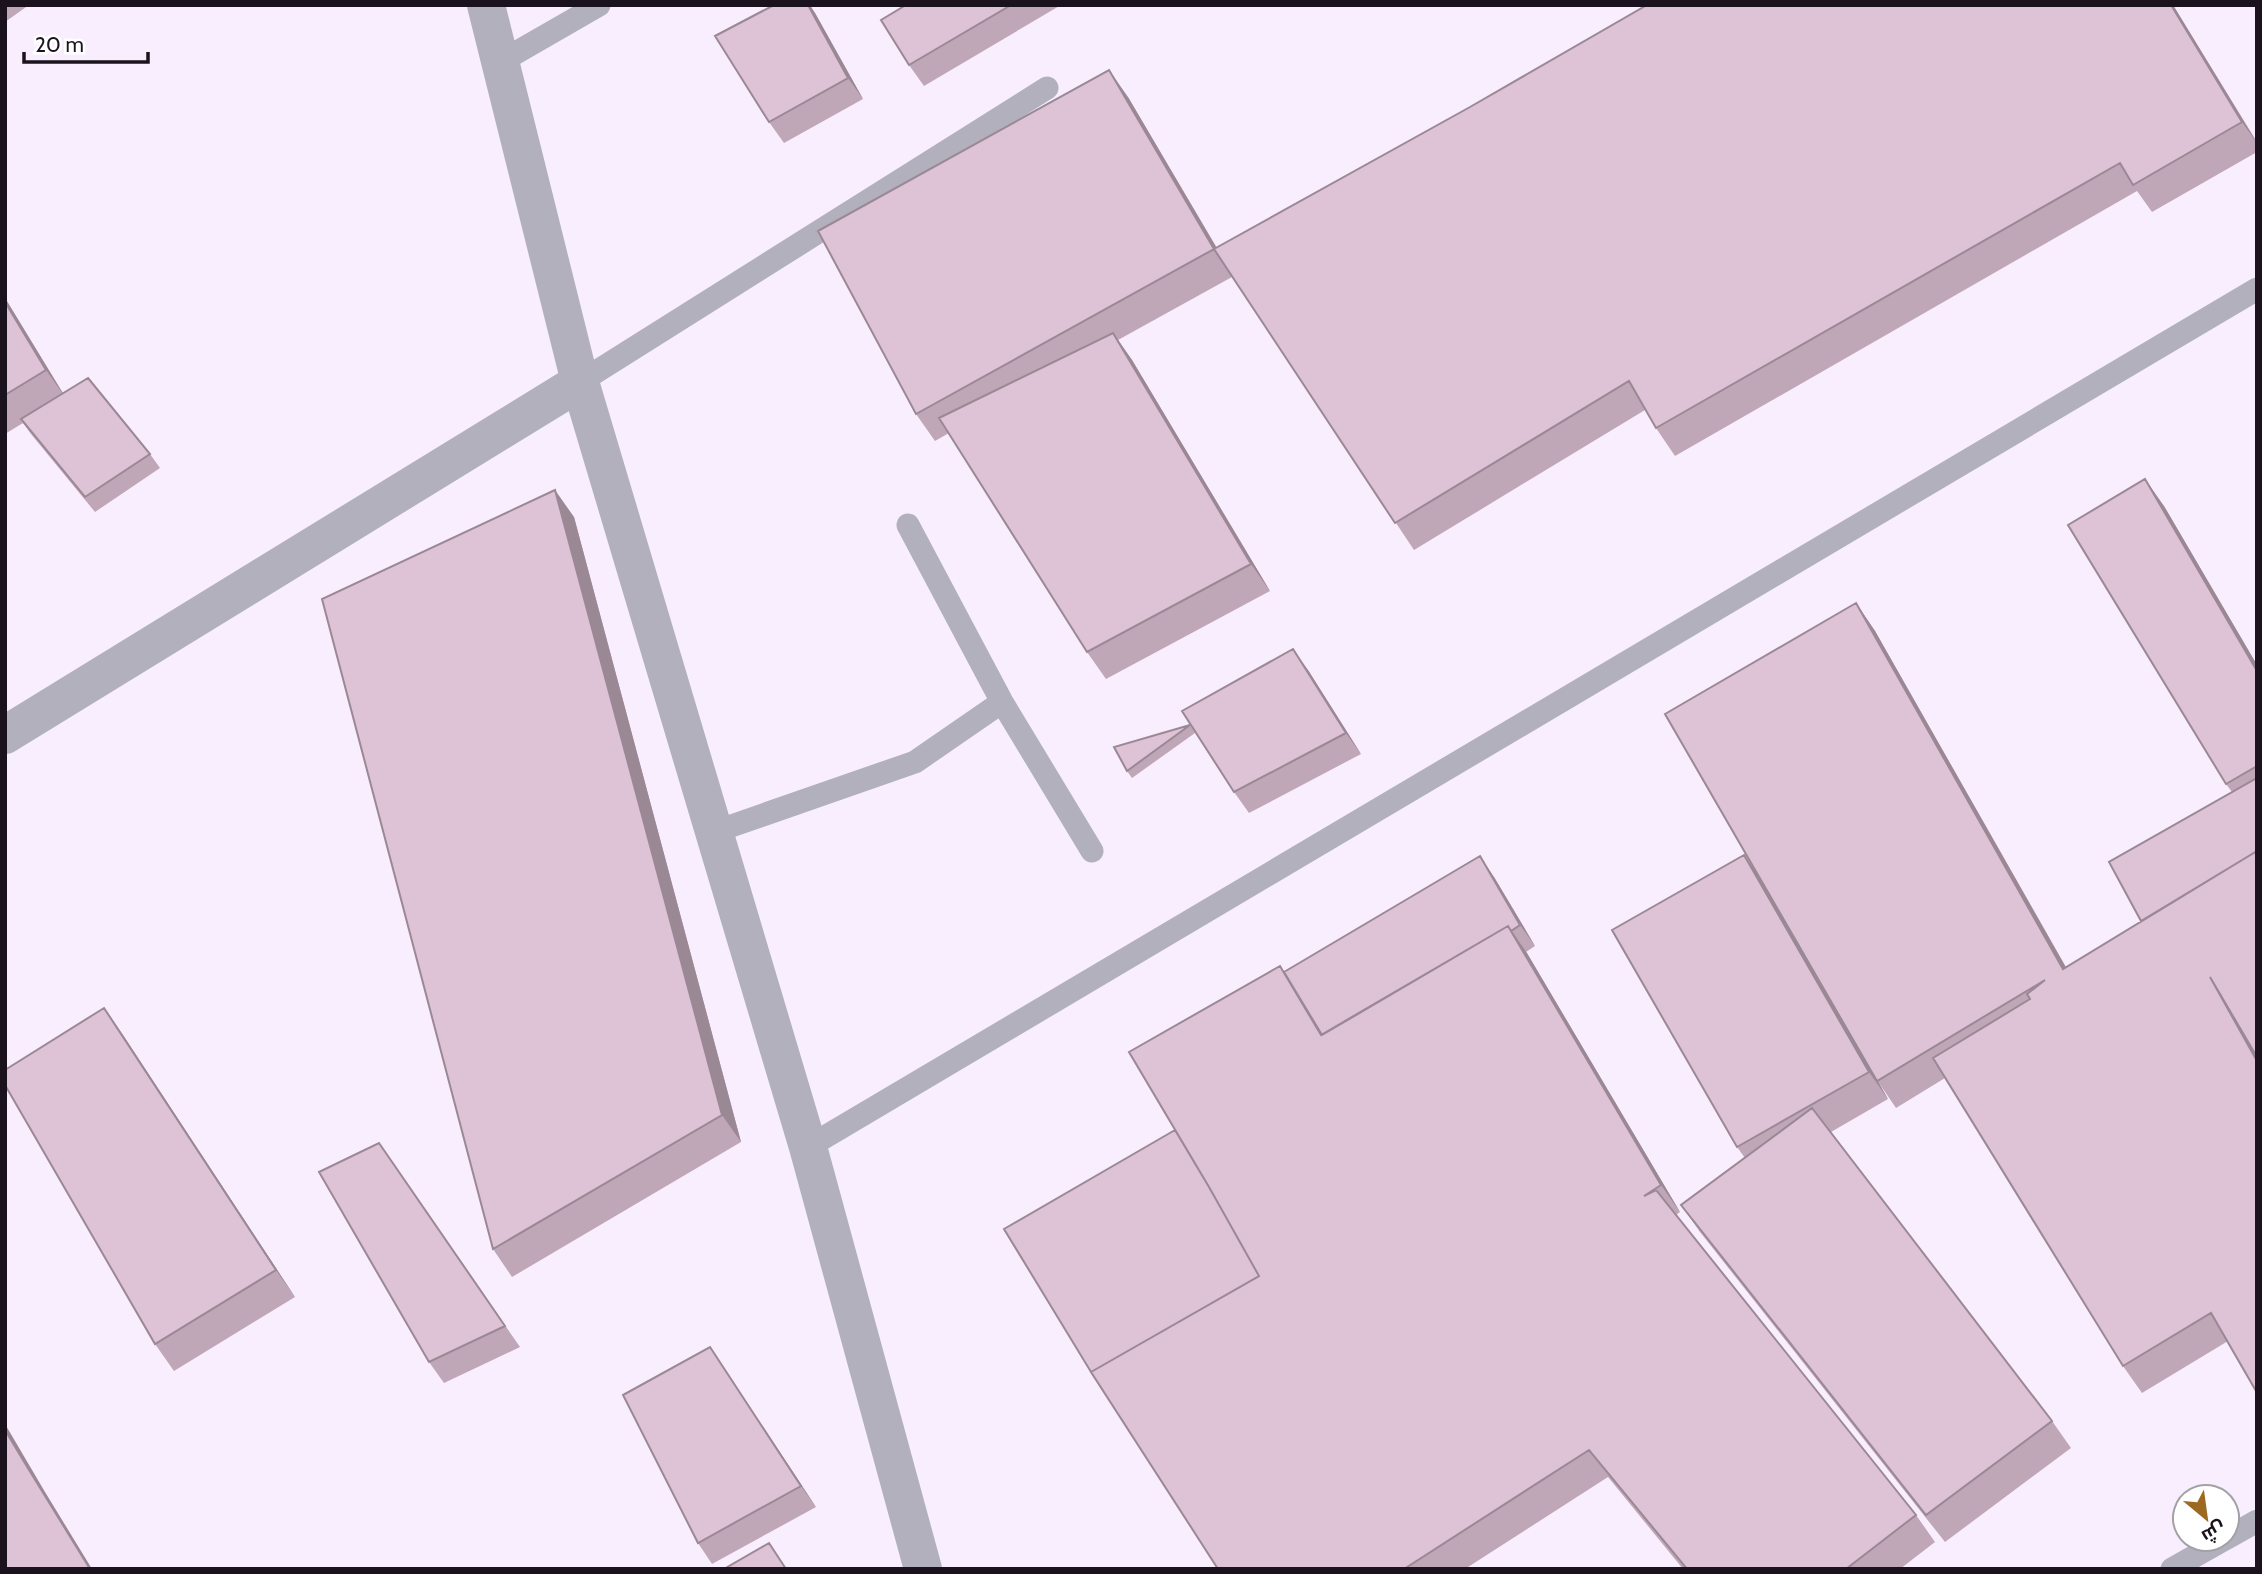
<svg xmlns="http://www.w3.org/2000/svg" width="2262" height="1574" font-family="Cabin,Cairo,sans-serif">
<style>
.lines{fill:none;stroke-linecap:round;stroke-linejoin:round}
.service{stroke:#b2b0bd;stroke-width:23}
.minor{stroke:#b2b0bd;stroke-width:38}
.wall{fill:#bfa7b7}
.shaded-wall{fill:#9b8895}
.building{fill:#dec2d5;stroke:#9b8895;stroke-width:2}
</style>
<rect width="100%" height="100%" fill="#f9eefe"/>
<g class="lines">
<path class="service" d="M500 62 599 5
M580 382 1047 88
M908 525 1002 702 1092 851
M714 832 915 762 1002 702
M808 1147 2257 289
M2227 1538 2257 1521
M2172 1569 2225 1539"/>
<path class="minor" d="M486 5 580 382 808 1147 923 1569
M5 735 580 382"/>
</g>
<path class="wall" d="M5 5H29L5 22Z
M906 5H1061L924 86 909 65Z
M2173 5 2257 142V152L2152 212 2137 191 1675 456 1656 428 1645 410 1414 550 1232 277 1118 340 1132 360 1270 591 1106 679 1087 652 949 433 935 441 916 414 1128 97 1217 248Z
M815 13 863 99 784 143 769 122Z
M5 298 63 393 150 454 160 468 95 512 31 434 23 423 5 434Z
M2164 506 2257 665V1392L2228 1341 2142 1393 2123 1366 1945 1078 1896 1108 1879 1083 1888 1099 1831 1132 2052 1421 2071 1448 1945 1542 1700 1232 1681 1205 1745 1158 1737 1147 1744 855 1762 881 1856 603 1875 631 2066 967 2141 921 2232 792 2226 784Z
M574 517 741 1142 512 1277 493 1249Z
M1308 670 1361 754 1249 813 1234 792Z
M1190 725 1195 733 1132 778 1127 771Z
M1494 877 1535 946 1526 952 1680 1212 1676 1215 1916 1515 1935 1542 1900 1569H1683L1608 1477 1465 1569H1218L1175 1130 1284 972Z
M104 1008 295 1297 174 1371 155 1344Z
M379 1143 520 1347 444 1383 429 1362Z
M724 1368 816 1507 712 1564 698 1543Z"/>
<path class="shaded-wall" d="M808 5H810L815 13 863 99 848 78Z
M2171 5H2173L2257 143 2242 122Z
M1109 70 1128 97 1233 276 1214 249Z
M5 298 65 397 46 370 5 302Z
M1113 333 1132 360 1270 591 1251 564Z
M2145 479 2164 506 2257 665V671Z
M555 490 574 517 741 1142 722 1115Z
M1856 603 1875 631 2082 996 2063 969Z
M1293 649 1308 670 1361 754 1346 733Z
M1744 855 1763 882 1888 1099 1869 1072Z
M1480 856 1494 877 1535 946 1520 925Z
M1508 926 1527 953 1680 1212 1661 1185Z
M2210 977 2257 1054V1061Z
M104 1008 123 1035 295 1297 276 1270Z
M710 1347 724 1368 816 1507 801 1486Z
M5 1424 45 1492 92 1569H90L26 1465 5 1430Z"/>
<path class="building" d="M774 5H808L848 78 769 122 715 36Z
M906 5H1011L909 65 881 20Z
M1647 5H2171L2242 122 2133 185 2120 163 1656 428 1629 381 1395 523 1214 249 1470 107Z
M1109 70 1214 249 916 414 818 231Z
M5 302 46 370 5 395Z
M1113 333 1251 564 1087 652 939 418Z
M88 378 150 454 85 497 21 419Z
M2145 479 2257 671V766L2226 784 2068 525Z
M555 490 722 1115 493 1249 322 599Z
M1856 603 2063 969 2257 851V1057L2210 977 2257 1061 2256 1391 2211 1313 2123 1366 1933 1058 2030 999 2027 994 2045 980 1877 1081 1665 714Z
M1293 649 1346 733 1234 792 1182 711Z
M1190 725 1127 771 1114 747Z
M2257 778V851L2141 921 2109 862Z
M1744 855 1869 1072 1737 1147 1612 930Z
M1480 856 1520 925 1511 931 1508 926 1322 1035 1284 972Z
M1508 926 1661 1185 1644 1196 1656 1190 1916 1515 1846 1569H1687L1589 1450 1404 1569H1218L1091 1372 1259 1276 1209 1187 1129 1052 1280 966 1321 1035Z
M104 1008 276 1270 155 1344 5 1085V1070Z
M1812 1108 2052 1421 1926 1515 1681 1205Z
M1175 1130 1209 1187 1259 1276 1091 1372 1004 1229Z
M379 1143 505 1326 429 1362 319 1172Z
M710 1347 801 1486 698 1543 623 1395Z
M5 1430 26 1465 90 1569H5Z
M769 1543 786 1569H724Z"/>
<rect width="2262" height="1574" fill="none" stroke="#1a131d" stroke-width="14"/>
<g transform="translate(2206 1518) rotate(151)"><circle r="33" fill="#ffffff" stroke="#a3a1a5" stroke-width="2"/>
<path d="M0-5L12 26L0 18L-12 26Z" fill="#9d6920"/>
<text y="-10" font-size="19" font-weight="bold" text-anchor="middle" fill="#1a131d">ش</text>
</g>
<path d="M24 52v10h124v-10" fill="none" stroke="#1a131d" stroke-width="3.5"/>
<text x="35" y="52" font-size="21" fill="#1a131d" stroke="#ffffff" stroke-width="5" paint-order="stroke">20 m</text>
</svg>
